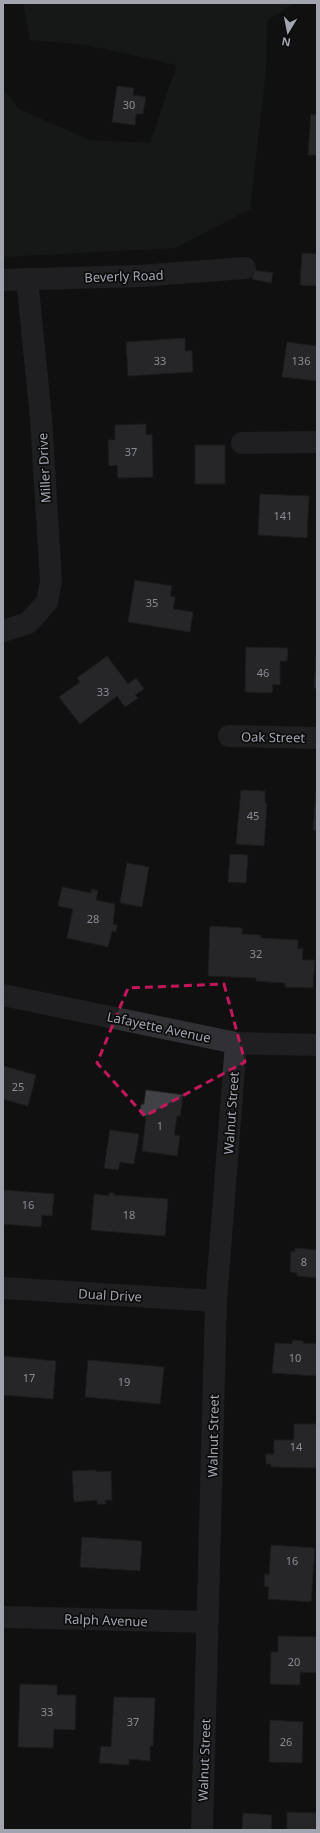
<svg xmlns="http://www.w3.org/2000/svg" width="320" height="1833" font-family="'Noto Sans',sans-serif">
<style>
.green{fill:#1c231d}
.building{fill:#414246;stroke:#2a2a2c}
.lines{fill:none;stroke-linecap:round;stroke-linejoin:round}
.minor{stroke:#313135;stroke-width:22}
.marked{fill:none;stroke:#c2185b;stroke-width:3;stroke-dasharray:8 5;stroke-linejoin:round}
.labels{text-anchor:middle;stroke-width:3.5;stroke-linejoin:round;paint-order:stroke}
.number-label{font-size:11px;fill:#8a8c96}
.street-label{font-size:13px;fill:#a2a5b0;stroke:#0b0b0c}
</style>
<rect width="100%" height="100%" fill="#101011"/>
<path class="green" d="M23 3H294L267 21 266 71 250 209 175 248 3 257V89L19 109 89 140 150 143 177 65 87 45 30 40Z"/>
<path class="building" d="M117 86 134 88 133 95 146 97 143 114H136L135 125 112 122Z
M311 114 317 115V155H308Z
M302 253 317 254V286L300 285Z
M254 270 273 273 271 283 252 279Z
M185 338V351H192L193 372 128 376 126 342Z
M287 342 317 346V381L282 377Z
M146 424V435L152 434 153 477 118 478 117 465 109 466 108 440H115V425Z
M195 445H225V484H195Z
M260 494 309 496 307 538 258 535Z
M135 580 172 586 170 596 175 597 173 609 193 612 190 632 128 622Z
M317 641V689L314 688Z
M246 647 288 648 287 661H280V685L273 684 272 693 245 692Z
M107 656 128 684 136 678 144 689 135 695 138 698 125 707 117 696 80 724 59 697 80 682 77 678Z
M241 790 265 791V803L267 804 264 846 236 844Z
M316 790H317V831L313 830Z
M230 854 248 855 246 883 228 882Z
M127 863 149 867 142 907 120 903Z
M62 887 91 893 92 889 98 891 96 900 115 904 113 924 117 925 116 932 112 931 108 947 67 938 73 909 58 906Z
M210 926 242 928V934L261 935V938L298 940V949L303 948 302 960H315L313 988 285 987V983L256 981V978L208 976Z
M3 1066 36 1075 28 1106 3 1099Z
M146 1090 183 1095 180 1116H177L174 1135 180 1136 177 1156 142 1151 146 1117 140 1116 141 1105 144 1104Z
M110 1130 139 1134 134 1164 120 1162 118 1170 104 1168Z
M3 1190 54 1194 52 1216 42 1215 41 1227 3 1224Z
M109 1193H114V1195L168 1199 165 1236 91 1230 94 1194 109 1196Z
M295 1248 317 1250V1278L297 1276V1273L290 1272 291 1251 295 1252Z
M293 1340 303 1341V1343L317 1344V1376L272 1373 275 1343 292 1344Z
M3 1356 56 1361 53 1399 3 1395Z
M88 1360 164 1367 160 1404 85 1397Z
M294 1424H317V1468L271 1467V1464H266V1454H274V1440H294Z
M96 1470 97 1472 111 1471 112 1500H105L106 1504H97V1500L74 1502 72 1471Z
M82 1537 142 1541 140 1571 80 1567Z
M271 1545 315 1548 311 1602 268 1599 269 1587 264 1586 265 1574 269 1575Z
M278 1636 317 1637V1673L300 1672V1685L270 1684 271 1652H278Z
M20 1684 57 1685V1695H76L75 1730 54 1729 53 1748 18 1747Z
M114 1697 155 1698 153 1746H150V1761L129 1759V1765L99 1763 101 1746 111 1747Z
M270 1720 303 1722 302 1763 269 1762Z
M287 1812 316 1813V1830H287Z
M243 1813 272 1815 271 1830H242Z"/>
<g class="lines">
<path class="minor" d="M3 280 140 276 245 268
M242 443 317 442
M3 631 28 623 47 602 51 581 41 419 27 279
M229 736 317 738
M3 995 236 1043 317 1045
M3 1288 216 1301
M3 1617 208 1622
M202 1830 216 1301 236 1043"/>
</g>
<path d="M0 0H320V1833H0ZM224 984 245 1062 145 1116 97 1063 128 988Z" fill="#101011" fill-opacity=".55" fill-rule="evenodd"/>
<path class="marked" d="M224 984 245 1062 145 1116 97 1063 128 988Z"/>
<g class="labels">
<g class="number-label">
<text x="129" y="109">30</text>
<text x="160" y="365">33</text>
<text x="301" y="365">136</text>
<text x="131" y="456">37</text>
<text x="283" y="520">141</text>
<text x="152" y="607">35</text>
<text x="263" y="677">46</text>
<text x="103" y="696">33</text>
<text x="253" y="820">45</text>
<text x="93" y="923">28</text>
<text x="256" y="958">32</text>
<text x="18" y="1091">25</text>
<text x="160" y="1130">1</text>
<text x="28" y="1209">16</text>
<text x="129" y="1219">18</text>
<text x="304" y="1266">8</text>
<text x="295" y="1362">10</text>
<text x="29" y="1382">17</text>
<text x="124" y="1386">19</text>
<text x="296" y="1451">14</text>
<text x="292" y="1565">16</text>
<text x="294" y="1666">20</text>
<text x="47" y="1716">33</text>
<text x="133" y="1726">37</text>
<text x="286" y="1746">26</text>
</g>
<g class="street-label">
<text transform="translate(124 276) rotate(-2)" y="5">Beverly Road</text>
<text transform="translate(44 468) rotate(-93)" y="5">Miller Drive</text>
<text transform="translate(273 737) rotate(1)" y="5">Oak Street</text>
<text transform="translate(159 1027) rotate(12)" y="5">Lafayette Avenue</text>
<text transform="translate(231 1113) rotate(-86)" y="5">Walnut Street</text>
<text transform="translate(110 1295) rotate(3)" y="5">Dual Drive</text>
<text transform="translate(213 1436) rotate(-89)" y="5">Walnut Street</text>
<text transform="translate(106 1620) rotate(2)" y="5">Ralph Avenue</text>
<text transform="translate(204 1760) rotate(-88)" y="5">Walnut Street</text>
</g>
</g>
<rect width="320" height="1833" fill="none" stroke="#a2a5b0" stroke-width="8"/>
<g transform="translate(288 32) rotate(190)" stroke="#0b0b0c" stroke-width="3" paint-order="stroke">
<path d="M0-3L7 15L0 10L-7 15Z" fill="#a2a5b0"/>
<text y="-6" font-size="11" font-weight="bold" text-anchor="middle" fill="#a2a5b0">N</text>
</g>
</svg>
